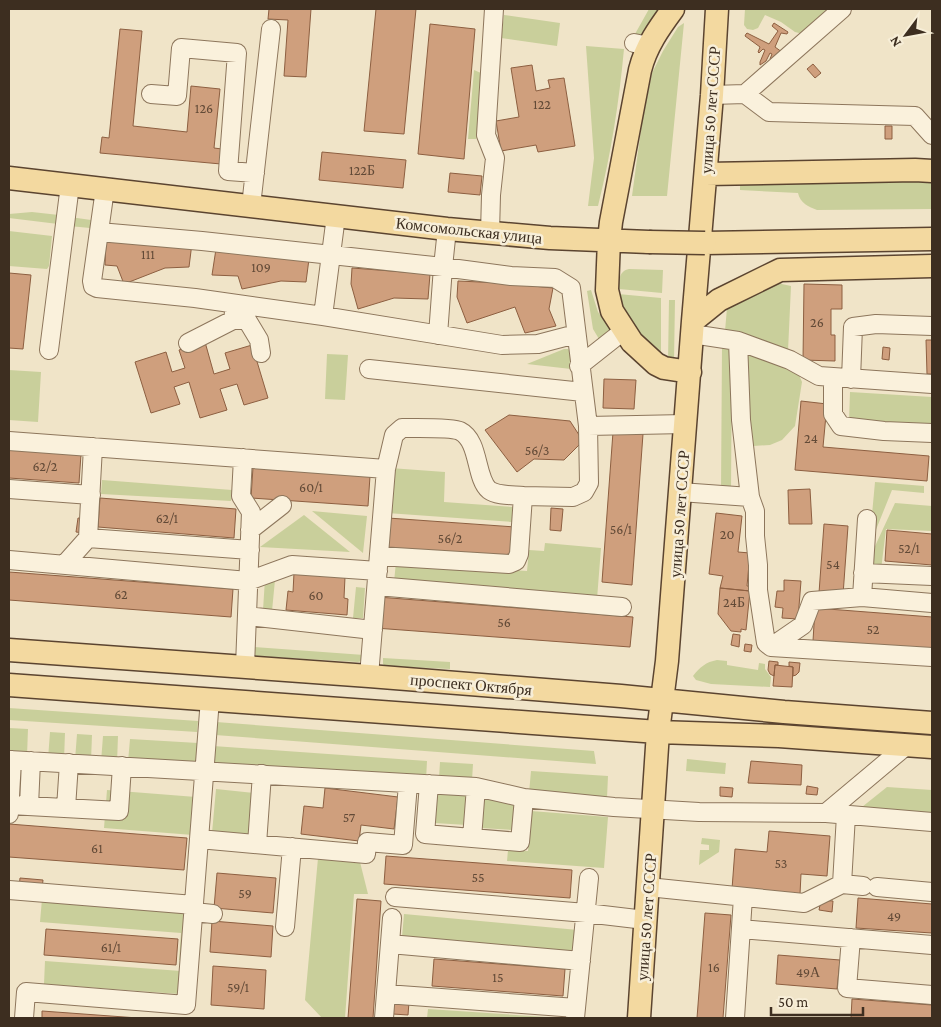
<svg xmlns="http://www.w3.org/2000/svg" width="941" height="1027" font-family="'Crimson Pro',serif">
<style>
.green{fill:#c9cf9b}
.building{fill:#cf9f7d;stroke:#8d5f41}
.lines{fill:none;stroke-linecap:round;stroke-linejoin:round}
.minor-casing{stroke:#8d765c;stroke-width:20}
.major-casing{stroke:#5b4430;stroke-width:25}
.minor{stroke:#faf1dc;stroke-width:18}
.major{stroke:#f3d9a0;stroke-width:22}
.major-bridge-casing{stroke:#5b4430;stroke-width:25;stroke-linecap:butt}
.major-bridge{stroke:#f3d9a0;stroke-width:22}
.labels{text-anchor:middle;stroke-width:5;stroke-linejoin:round;paint-order:stroke}
.number-label{font-size:14px;fill:#624a37}
.street-label{font-size:16px;fill:#3d2e20;stroke:#f7eed8}
</style>
<rect width="100%" height="100%" fill="#f0e4c8"/>
<path class="green" d="M649 9H664L642 41 634 39 635 34Z
M745 9H833L803 34 795 32 781 22 765 15 758 28 753 30 747 29 744 25Z
M504 15 560 23 557 46 501 38Z
M684 23 667 196H632L642 122 652 73 663 51 678 27Z
M586 46 624 49C619 103 611 154 598 206H588L594 158Z
M474 70 481 73 485 82 481 130 476 139H468Z
M740 178 932 180V209L817 210C809 207 800 203 798 193L740 190Z
M32 212 59 215 58 224 9 218V214Z
M70 217 91 220 90 228 69 226Z
M9 231 52 236 49 266 47 269 9 266Z
M629 269 663 270 662 293 619 289C619 280 619 271 629 269Z
M777 283 791 286 788 351 725 331 727 308Z
M591 290 598 312 614 335 602 344 593 329 587 291Z
M618 294 661 298V359L626 319Z
M669 300H675L674 361H668Z
M722 347H732L731 491H721Z
M564 349H568L570 352 571 369 527 364Z
M743 351 752 353 799 375 802 382 795 426 782 440 770 445 753 446 744 400Z
M327 354 348 355 345 400 325 399Z
M9 370 41 372 38 422 9 420Z
M850 392 932 397V425L849 421Z
M390 468 445 472 444 502 513 507 512 522 387 513Z
M102 480 232 490 231 501 101 494Z
M875 482 924 486V493L892 490 869 547Z
M895 503 932 506V531L886 529 881 570 869 569 870 557Z
M312 511 367 516 363 553Z
M304 515 350 552 260 547Z
M545 543 601 548 597 599 394 582 396 562 527 571 529 550 544 551Z
M265 579 275 580 272 611 263 610Z
M356 587 365 588 363 618H353Z
M253 647 364 655 362 661 358 662 255 656 253 654Z
M383 658 450 662V669L385 666 383 664Z
M717 660 727 661V665L758 670 759 663 765 664V669L771 677 770 687 711 684 696 680 693 676C700 667 706 662 717 660Z
M9 708 198 721 197 732 9 720Z
M216 722 594 751 596 764 215 735Z
M9 728 28 729 27 756 9 755Z
M50 732 65 733 64 760 48 759Z
M77 734 92 735 91 761 75 760Z
M103 736H118L117 763 101 762Z
M130 739 198 743 196 767 128 762Z
M213 746 427 761 426 780 212 765Z
M687 759 726 763 725 774 686 771Z
M440 762 473 764 472 780 439 778Z
M531 771 608 776 607 798 529 793Z
M887 787 932 790V817L857 811Z
M216 789 254 793 250 837 212 833Z
M107 790 196 797 193 835 104 828Z
M436 793 469 795 467 825 434 823Z
M482 798 516 800 514 830 481 828Z
M531 811 608 817 604 868 507 861 508 850 528 851Z
M702 838 720 840 719 852 699 865 700 850H709V845L701 844Z
M318 858 360 862 368 894H354L345 1018H322L305 1000Z
M42 899 190 910 186 961 179 960 181 933 40 922Z
M404 914 578 930 576 954 402 937Z
M45 961 181 971 179 994 44 984Z
M428 1009 560 1018H427Z"/>
<path class="building" d="M269 9H311L306 77 284 76 288 20 268 19Z
M376 9H416L404 134 364 131Z
M774 23 788 32 787 34 781 33 775 47 793 60 792 63 775 56 772 60 770 59 772 54 770 53 766 61 760 65V62L765 50 763 49 759 53 758 52 760 47 745 36 746 34 747 33 769 44 778 31 772 26Z
M430 24 475 29 464 159 418 154Z
M120 29 142 31 133 126 187 132 191 86 220 89 214 148 222 149 221 164 100 153 102 137 109 138Z
M813 64 821 73 815 78 807 69Z
M532 65 536 91 550 88 548 80 564 78 575 146 538 152 536 145 501 151 496 121 519 117 511 68Z
M885 126H892V139H885Z
M322 152 406 160 403 188 319 180Z
M450 173 482 176 480 195 448 192Z
M106 240 192 243 189 267 165 268 124 284 117 266 105 265Z
M216 249 309 259 306 282 281 281 242 289 238 276 212 275Z
M352 268 430 274 428 299 394 298 358 309 351 284Z
M9 273 31 275 23 349 9 348Z
M458 281 502 283 553 288 549 309 556 326 525 333 515 307 467 323 457 297Z
M804 284 842 285V309H831V335H835V361L803 360Z
M926 340H932V374H927Z
M205 342 214 374 230 369 225 353 252 345 268 398 244 405 237 384 220 389 227 410 200 418 189 382 174 387 180 404 151 413 135 362 166 352 172 372 185 368 179 350Z
M883 347 890 348 889 360 882 359Z
M604 379 636 380 634 409 603 408Z
M801 401 827 404 823 447 929 456 927 481 795 470Z
M509 415 570 421 583 441 564 460 534 459 517 472 485 430Z
M613 432 643 434 632 585 602 582Z
M9 449 81 454 79 483 9 478Z
M253 467 370 476 368 506 251 498Z
M810 489 812 524H789L788 490Z
M100 498 236 509 234 538 98 527Z
M551 508 563 509 561 531 550 530Z
M716 513 742 516 738 552 750 553 747 586H749L750 591 720 588 723 576 709 574Z
M78 518 86 519 84 533 76 532Z
M388 518 515 527 513 558 386 549Z
M824 524 848 526 843 595 819 593Z
M887 530 932 534V565L885 561Z
M9 572 233 589 231 617 9 600Z
M294 573 345 577 344 598 348 599 347 615 286 610 288 591 293 592Z
M784 580 801 581 798 619 782 618 783 608 775 607 777 591H784Z
M720 588 750 591 746 630 741 629V632L731 631 718 614Z
M378 597 633 617 630 647 375 628Z
M815 608 932 617V650L813 641Z
M733 634 740 635 739 647 731 645Z
M745 644 752 645 751 652 744 651Z
M769 661 778 662V665H775L774 676 770 674 768 670Z
M789 662 800 663 799 672 796 675 793 676V667L789 666Z
M775 665 793 667 792 687 773 686Z
M751 761 802 765 801 785 748 783Z
M807 786 818 788 817 795 806 794Z
M720 787 733 788 732 797 720 796Z
M325 788 398 797 394 829 361 825 359 841 301 834 304 806 323 808Z
M9 824 187 838 184 870 9 857Z
M769 831 830 836 827 876 801 874 800 894 732 889 735 849 767 852Z
M386 856 572 870 570 898 384 884Z
M217 873 276 878 273 913 214 908Z
M20 878 43 880 42 889 19 888Z
M858 898 932 904V933L856 928Z
M357 899 381 901 373 1018H348Z
M821 900 833 901 832 912 819 910Z
M705 913 731 915 723 1018H697Z
M212 921 273 926 271 957 210 952Z
M46 929 178 939 176 965 44 955Z
M778 955 840 960 837 989 776 984Z
M434 959 565 969 563 996 432 986Z
M213 966 266 970 264 1009 211 1005Z
M852 999 932 1005V1018H851Z
M394 1001 409 1002 408 1015 393 1014Z
M42 1011 138 1018H42Z"/>
<g class="lines">
<defs>
<path id="minor" d="M634 43 649 46
M151 94 177 96 181 48 237 53 228 171 255 173
M745 94 769 112 915 116 932 135
M712 95 745 94 842 9
M105 189 92 281 93 286 97 288 195 298 323 316 502 345 538 344 576 334
M251 206 271 29
M447 229 443 267 511 276 555 278 571 288 588 426
M99 232 202 241 443 267 438 335
M490 233 491 195 495 158 486 135 494 9
M323 316 336 216
M233 320H247L259 340 261 353
M692 334 738 341 790 360 819 376 932 384
M738 341 741 420 750 497 755 511V536L758 565V590L766 643 771 647 932 657
M188 343 233 320 235 304
M49 350 70 185
M579 366 617 336
M369 369 583 392
M833 377V414L841 426 884 431 932 433
M851 379 853 327 876 324 932 326
M9 441 386 469
M243 458 241 496 251 512 245 666
M9 489 91 495
M680 492 750 497
M867 519 862 597 932 603
M250 530 282 505
M88 538 250 550
M379 556 509 564 516 561 519 554 523 496 573 497 584 492 589 483 588 426 685 424
M9 560 248 581 292 565 378 571
M64 565 88 538 93 447
M863 573 932 576
M377 586 622 607
M247 616 373 630
M771 647 803 625 812 601 862 597
M369 676 386 469 394 435 402 428C414 428 452 427 460 431 480 441 475 478 489 490 497 496 514 495 523 496
M9 760 476 787 524 798 614 807 699 812 826 813 932 822
M429 784 425 834 520 842 524 798
M10 805 119 811 122 766
M29 806 31 761
M66 808 69 763
M826 813 907 745
M9 814 12 760
M472 838 476 787
M199 839 366 854 367 842 403 845 408 784
M257 844 262 774
M842 884 863 886
M648 887 804 903 842 884 846 815
M877 887 932 892
M9 890 194 905
M395 897 586 913 645 920
M194 912 213 914
M285 927 292 847
M741 929 932 945
M851 938 847 988 932 995
M390 944 581 961
M386 994 576 1008
M24 1018 26 992 186 1005 210 699
M384 1018 392 918
M575 1018 589 878
M735 1018 743 897"/>
<path id="major" d="M673 9C659 28 646 46 640 70L611 222 609 240 607 290 612 311 632 342 656 364 664 368 690 372
M706 174 915 170 932 171
M9 178 447 229 550 238 649 242
M705 243 932 239
M693 321 719 300 780 270 932 266
M9 650 369 676 621 696 784 712 932 723
M9 685 658 732 779 736 932 747
M639 1018 658 732 667 661 693 321 712 95 717 9"/>
</defs>
<use href="#minor" class="minor-casing"/>
<use href="#major" class="major-casing"/>
<use href="#minor" class="minor"/>
<use href="#major" class="major"/>
<defs>
<path id="major-bridge" d="M649 242 705 243"/>
</defs>
<use href="#major-bridge" class="major-bridge-casing"/>
<use href="#major-bridge" class="major-bridge"/>
</g>
<g class="labels">
<g class="number-label">
<text x="542" y="109">122</text>
<text x="204" y="113">126</text>
<text x="362" y="175">122Б</text>
<text x="148" y="259">111</text>
<text x="261" y="272">109</text>
<text x="817" y="327">26</text>
<text x="811" y="443">24</text>
<text x="537" y="455">56/3</text>
<text x="45" y="471">62/2</text>
<text x="311" y="492">60/1</text>
<text x="167" y="523">62/1</text>
<text x="621" y="534">56/1</text>
<text x="727" y="539">20</text>
<text x="450" y="543">56/2</text>
<text x="909" y="553">52/1</text>
<text x="833" y="569">54</text>
<text x="121" y="599">62</text>
<text x="316" y="600">60</text>
<text x="734" y="607">24Б</text>
<text x="504" y="627">56</text>
<text x="873" y="634">52</text>
<text x="349" y="822">57</text>
<text x="97" y="853">61</text>
<text x="781" y="868">53</text>
<text x="478" y="882">55</text>
<text x="245" y="898">59</text>
<text x="894" y="921">49</text>
<text x="111" y="952">61/1</text>
<text x="714" y="972">16</text>
<text x="808" y="977">49А</text>
<text x="498" y="982">15</text>
<text x="238" y="992">59/1</text>
</g>
<g class="street-label">
<text transform="translate(710 110) rotate(-86)" y="6">улица 50 лет СССР</text>
<text transform="translate(469 230) rotate(6)" y="6">Комсомольская улица</text>
<text transform="translate(679 514) rotate(-86)" y="6">улица 50 лет СССР</text>
<text transform="translate(471 684) rotate(5)" y="6">проспект Октября</text>
<text transform="translate(646 917) rotate(-86)" y="6">улица 50 лет СССР</text>
</g>
</g>
<rect width="941" height="1027" fill="none" stroke="#3d2e20" stroke-width="20"/>
<g transform="translate(906 35) rotate(238)" stroke="#f7eed8" stroke-width="4" paint-order="stroke">
<path d="M0-4L9 19L0 12L-9 19Z" fill="#3d2e20"/>
<text y="-8" font-size="14" font-weight="bold" text-anchor="middle" fill="#3d2e20">N</text>
</g>
<path d="M771 1007v8h92v-8" fill="none" stroke="#3d2e20" stroke-width="2.5"/>
<text x="778" y="1007" font-size="15" fill="#3d2e20" stroke="#f7eed8" stroke-width="4" paint-order="stroke">50 m</text>
</svg>
